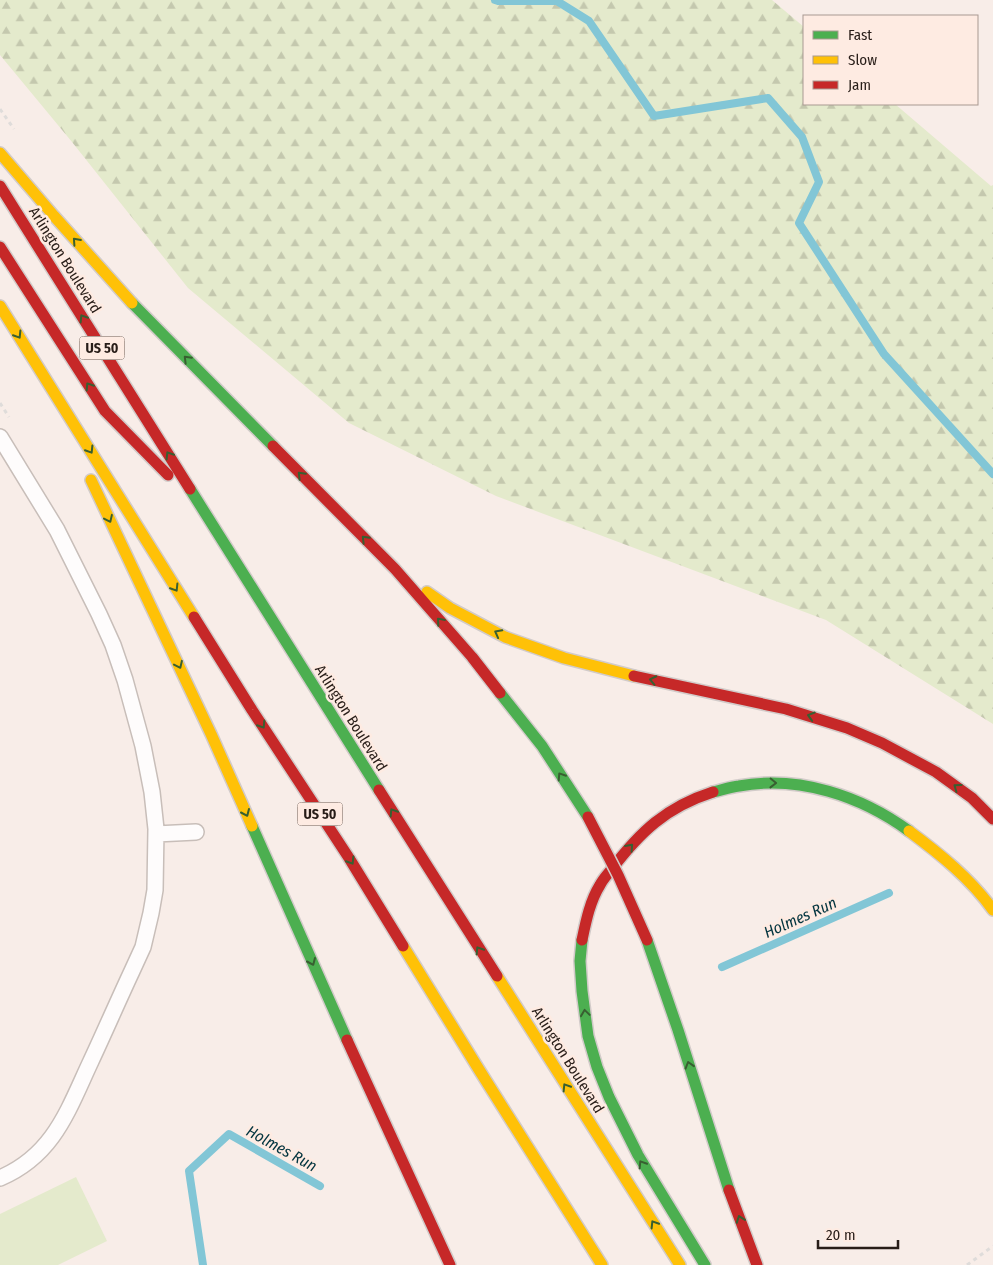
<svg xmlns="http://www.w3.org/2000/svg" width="993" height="1265" font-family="'Fira Sans Condensed',sans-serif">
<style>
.forest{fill:url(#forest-firs)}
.pitch{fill:#e4eacc}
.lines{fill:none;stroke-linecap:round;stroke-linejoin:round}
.stream{stroke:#82c6d6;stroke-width:8}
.lane-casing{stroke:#c8beb9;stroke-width:18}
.fast-casing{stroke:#d2cbc9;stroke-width:14}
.slow-casing{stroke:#d2cbc9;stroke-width:14}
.jam-casing{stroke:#d2cbc9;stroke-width:14}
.path{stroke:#dfdcda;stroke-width:3;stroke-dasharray:4 4;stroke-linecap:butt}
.lane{stroke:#fefcfc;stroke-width:15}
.fast{stroke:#4caf50;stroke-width:11}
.slow{stroke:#ffc107;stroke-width:11}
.jam{stroke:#c62828;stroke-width:11}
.jam-bridge-casing{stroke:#d2cbc9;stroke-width:14;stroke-linecap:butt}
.jam-bridge{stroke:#c62828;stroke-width:11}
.oneway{stroke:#385f31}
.labels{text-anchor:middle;stroke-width:5;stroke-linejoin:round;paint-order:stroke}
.shield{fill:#feebe2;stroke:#685b55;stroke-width:1}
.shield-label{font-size:14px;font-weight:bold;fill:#281d18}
.street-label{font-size:15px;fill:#281d18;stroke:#feebe2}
.water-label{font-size:16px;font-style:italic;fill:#02343f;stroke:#feebe2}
</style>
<defs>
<pattern id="forest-firs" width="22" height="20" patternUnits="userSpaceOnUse" patternTransform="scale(1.25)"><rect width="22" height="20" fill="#e4eacc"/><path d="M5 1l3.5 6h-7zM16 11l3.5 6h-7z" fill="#c4c8ae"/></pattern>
</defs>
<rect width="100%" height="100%" fill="#f8ede8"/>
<path class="forest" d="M0 0H772L804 27V104H895L991 186 993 185V724L826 620 496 496 349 423 188 288 72 142 0 55Z"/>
<path class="pitch" d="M76 1177 107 1241 58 1265H0V1214Z"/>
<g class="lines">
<path class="stream" d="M495 0 498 1H557L589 21 654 116 768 98 802 137 819 182 799 223 884 354 993 474
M722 967 889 893
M203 1265 189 1171 229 1134 320 1186"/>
<defs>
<path id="lane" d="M0 437 57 530 99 614 113 645 125 680 143 746 152 792 156 829 155 890 151 913 143 947 132 971C118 1001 105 1031 91 1061 68 1110 54 1155 0 1178
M156 834 196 832"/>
<path id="fast" d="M132 303 273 446
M190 489 379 790
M500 693 542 746 588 817
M713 792C722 790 730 787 739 786 799 775 861 796 909 831
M252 826 347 1040
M582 940 580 961 582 991 588 1036 597 1067 609 1097 638 1155 705 1265
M647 940 678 1030 729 1190"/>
<path id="slow" d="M0 153 54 216 132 303
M0 306 194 617
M91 480 211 734 252 826
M427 592 450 608 505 637 564 658 634 676
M909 831C940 854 971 879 993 910
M403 946 478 1068 602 1265
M497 976 680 1265"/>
<path id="jam" d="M0 186 190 489
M0 247 105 411 168 475
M273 446 395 569 472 657 500 693
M194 617 252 710 349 858 403 946
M634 676 786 709 847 728 882 743 936 772 972 798 993 819
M379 790 497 976
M582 940C586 921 590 901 600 885 603 879 607 875 611 870 640 832 666 807 713 792
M347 1040 450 1265
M729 1190 757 1265"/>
</defs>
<use href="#lane" class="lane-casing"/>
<use href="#fast" class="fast-casing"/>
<use href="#slow" class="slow-casing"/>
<use href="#jam" class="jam-casing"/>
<path class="path" d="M0 109 14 129
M0 403 9 417
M967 1265 993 1246"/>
<use href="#lane" class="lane"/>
<use href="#fast" class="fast"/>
<use href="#slow" class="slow"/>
<use href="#jam" class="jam"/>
<defs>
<path id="jam-bridge" d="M588 817 618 875 647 940"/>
</defs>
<use href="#jam-bridge" class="jam-bridge-casing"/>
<use href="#jam-bridge" class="jam-bridge"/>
</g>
<defs><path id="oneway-chevron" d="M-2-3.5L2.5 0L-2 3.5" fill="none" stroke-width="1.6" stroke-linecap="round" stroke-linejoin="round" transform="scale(1.25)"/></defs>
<g class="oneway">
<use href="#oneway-chevron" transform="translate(76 241) rotate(-132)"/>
<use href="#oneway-chevron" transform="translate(83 318) rotate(-122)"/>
<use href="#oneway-chevron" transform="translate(18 335) rotate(58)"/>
<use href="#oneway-chevron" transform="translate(187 359) rotate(-135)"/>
<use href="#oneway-chevron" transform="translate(89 386) rotate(-123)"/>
<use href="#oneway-chevron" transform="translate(90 450) rotate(58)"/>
<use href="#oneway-chevron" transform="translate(169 455) rotate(-122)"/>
<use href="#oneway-chevron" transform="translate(301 475) rotate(-135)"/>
<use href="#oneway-chevron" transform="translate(109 519) rotate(65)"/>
<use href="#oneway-chevron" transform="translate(365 539) rotate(-135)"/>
<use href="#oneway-chevron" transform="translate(175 588) rotate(58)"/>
<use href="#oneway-chevron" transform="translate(440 621) rotate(-131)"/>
<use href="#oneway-chevron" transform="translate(498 633) rotate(-152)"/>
<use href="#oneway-chevron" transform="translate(179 665) rotate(65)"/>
<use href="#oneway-chevron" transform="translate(653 680) rotate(-168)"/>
<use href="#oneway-chevron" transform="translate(811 716) rotate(-163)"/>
<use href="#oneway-chevron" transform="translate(262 725) rotate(57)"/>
<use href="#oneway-chevron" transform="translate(561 776) rotate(-123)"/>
<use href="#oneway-chevron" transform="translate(773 783) rotate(1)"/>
<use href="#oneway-chevron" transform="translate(957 787) rotate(-144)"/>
<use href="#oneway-chevron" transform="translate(393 812) rotate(-122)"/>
<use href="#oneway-chevron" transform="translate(246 813) rotate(66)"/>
<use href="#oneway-chevron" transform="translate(630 847) rotate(-48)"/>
<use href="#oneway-chevron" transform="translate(351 861) rotate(58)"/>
<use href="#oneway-chevron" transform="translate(479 950) rotate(-122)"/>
<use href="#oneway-chevron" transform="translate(312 962) rotate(66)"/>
<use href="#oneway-chevron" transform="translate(585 1013) rotate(-98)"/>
<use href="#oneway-chevron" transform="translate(689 1065) rotate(-107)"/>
<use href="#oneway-chevron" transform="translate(566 1087) rotate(-122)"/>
<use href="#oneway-chevron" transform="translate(642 1164) rotate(-122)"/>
<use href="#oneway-chevron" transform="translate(740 1219) rotate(-110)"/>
<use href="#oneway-chevron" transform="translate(654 1224) rotate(-122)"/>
</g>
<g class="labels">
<g class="shield">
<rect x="79.5" y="336.5" width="45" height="23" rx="4"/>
<rect x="297.5" y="802.5" width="45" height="23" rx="4"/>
</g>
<g class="shield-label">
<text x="102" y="353">US 50</text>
<text x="320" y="819">US 50</text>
</g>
<g class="street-label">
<text transform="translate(65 260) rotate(58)" y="5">Arlington Boulevard</text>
<text transform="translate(351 718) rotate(58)" y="5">Arlington Boulevard</text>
<text transform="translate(568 1060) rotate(58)" y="5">Arlington Boulevard</text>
</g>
<g class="water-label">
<text transform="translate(800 917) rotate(-24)" y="6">Holmes Run</text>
<text transform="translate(282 1148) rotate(29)" y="6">Holmes Run</text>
</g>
</g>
<rect x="803" y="15" width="175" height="90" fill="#feebe2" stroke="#a89991"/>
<rect x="813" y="31" width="25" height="8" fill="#4caf50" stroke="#a89991"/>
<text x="848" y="40" font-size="15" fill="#281d18">Fast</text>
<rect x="813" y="56" width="25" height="8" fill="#ffc107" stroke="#a89991"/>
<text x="848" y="65" font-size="15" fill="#281d18">Slow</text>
<rect x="813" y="81" width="25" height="8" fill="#c62828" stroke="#a89991"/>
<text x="848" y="90" font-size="15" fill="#281d18">Jam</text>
<path d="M818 1240v8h80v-8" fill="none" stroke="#281d18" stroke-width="2.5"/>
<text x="826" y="1240" font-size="15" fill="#281d18" stroke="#feebe2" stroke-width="4" paint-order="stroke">20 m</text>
</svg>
